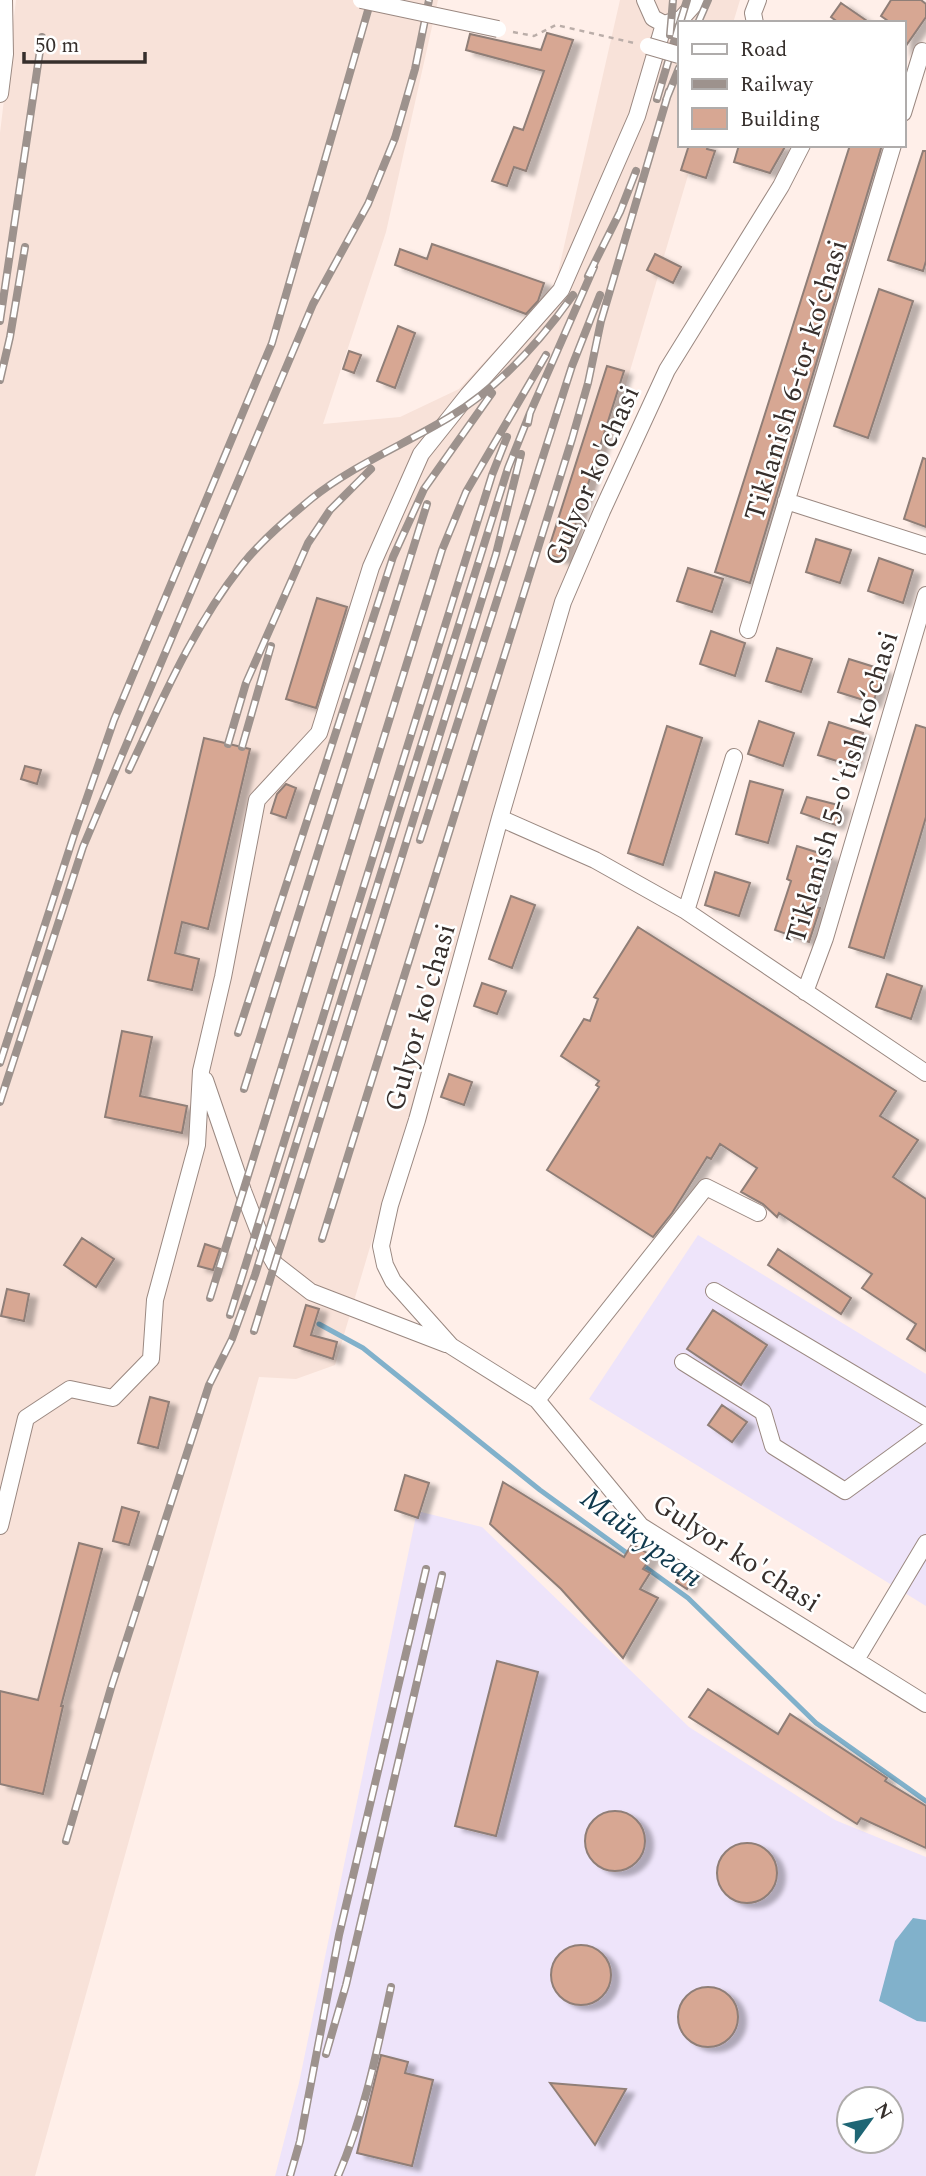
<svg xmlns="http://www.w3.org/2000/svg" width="926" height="2176" font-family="Spectral,serif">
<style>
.built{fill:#f8e2d9}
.industrial{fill:#eee4fa;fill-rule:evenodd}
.water{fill:#81b1cb}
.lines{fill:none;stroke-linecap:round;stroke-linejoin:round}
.stream{stroke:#81b1cb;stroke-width:5}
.building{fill:#d7a793;stroke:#8f7e77;stroke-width:2;filter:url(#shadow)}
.minor-casing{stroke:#9a8881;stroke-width:18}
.path{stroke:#bbaea9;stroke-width:2.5;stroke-dasharray:5 5;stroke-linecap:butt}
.minor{stroke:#fff;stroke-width:16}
.rail-casing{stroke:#9d928d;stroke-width:8}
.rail{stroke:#fff;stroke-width:5;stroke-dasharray:16;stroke-linecap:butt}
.minor-bridge-casing{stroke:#9a8881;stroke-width:18;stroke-linecap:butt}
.minor-bridge{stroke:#fff;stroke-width:16}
.labels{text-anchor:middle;stroke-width:5;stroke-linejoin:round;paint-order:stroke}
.street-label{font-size:28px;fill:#362f2c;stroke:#fff}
.water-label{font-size:30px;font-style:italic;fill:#10394d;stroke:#fff}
</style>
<defs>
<filter id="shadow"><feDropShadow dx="8" dy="4.5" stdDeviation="2" flood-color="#0004"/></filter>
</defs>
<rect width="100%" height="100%" fill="#ffefe9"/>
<path class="built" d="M16 0H438L386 232 323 424 400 417 459 389 555 286 620 0H740L733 23H679V145H697L335 1365 296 1379 259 1377 35 2176H0V133Z"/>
<path class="industrial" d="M698 1235 926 1374V1606L589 1399Z
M417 1511 482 1527 689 1727 835 1820 926 1857V2176H275L299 2083ZM849 2099H891V2141H849Z"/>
<path class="water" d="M913 1918 926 1920V2022L917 2021 879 2001 895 1941Z"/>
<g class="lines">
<path class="stream" d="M319 1324 363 1348 540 1490 631 1556
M641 1564 688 1598 816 1723 926 1801"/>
</g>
<path class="building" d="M891 0H921L926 4V17L903 50V23H891L881 16Z
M841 3 870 23H839L831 17Z
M547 33 573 40 526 171 514 167 507 186 492 181 514 127 523 130 544 71 466 50 470 34 541 50Z
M689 145H708L707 149 715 151 706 178 681 170Z
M739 145H786L770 173 734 162Z
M850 145H882L750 583 715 572Z
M923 151H926V261L923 271 888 260Z
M432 244 544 283 538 301 526 314 395 265 400 249 427 259Z
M655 254 681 267 673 283 647 270Z
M879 289 913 301 868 438 834 426Z
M398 326 415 333 395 388 377 381Z
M349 351 361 355 354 373 343 369Z
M607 366 624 371 564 560 547 554Z
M923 458 926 459V527L904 519Z
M816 539 851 550 840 583 806 572Z
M879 558 913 570 903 603 868 591Z
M688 568 723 579 712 612 677 601Z
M317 598 347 607 316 708 286 699Z
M711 631 745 643 735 676 700 664Z
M777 648 812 659 801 692 766 681Z
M849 659 884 670 873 703 838 692Z
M759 721 794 733 783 766 748 754Z
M829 722 863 733 853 766 818 755Z
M916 725 926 728V817L884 958 849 947Z
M667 726 702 738 663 865 628 853Z
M204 738 250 749 208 929 182 922 175 953 199 959 192 990 148 980Z
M25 766 41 770 37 784 21 779Z
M750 781 783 790 768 843 736 834Z
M286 784 296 788 286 818 271 813 277 794Z
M807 797 842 806 836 825 801 813Z
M797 846 832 857 816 907 820 908 809 942 775 930 791 881 787 879Z
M715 872 750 883 739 916 705 905Z
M511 896 535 905 512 968 489 959Z
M638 927 896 1091 880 1116 918 1140 893 1177 926 1199V1351L907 1339 916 1324 862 1288 872 1274 779 1213 777 1217 763 1204 741 1192 757 1168 720 1144 711 1159 707 1157 672 1213 653 1237 547 1170 599 1087 596 1085 599 1081 561 1056 584 1019 590 1021 598 999 594 997Z
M887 974 922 986 911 1019 876 1007Z
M482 983 506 991 497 1014 474 1006Z
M122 1031 152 1037 140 1096 187 1106 182 1133 105 1117Z
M449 1074 472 1082 464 1105 441 1097Z
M82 1238 114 1259 96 1287 64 1265Z
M205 1244 220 1249 213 1270 198 1266Z
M778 1249 851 1298 841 1314 768 1265Z
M7 1289 29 1294 24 1321 1 1316Z
M306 1305 319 1309 311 1335 337 1342 333 1359 294 1346Z
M713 1310 767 1345 741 1385 687 1349Z
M150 1397 169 1402 158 1448 138 1443Z
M722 1405 747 1422 732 1442 708 1425Z
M405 1475 429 1483 418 1518 395 1510Z
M503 1482 624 1557 632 1544 652 1556 643 1569 650 1573 640 1589 658 1598 623 1658 561 1589 490 1524Z
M122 1507 139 1512 129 1545 113 1541Z
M79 1543 102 1549 61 1706H63L43 1794 0 1784V1691L38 1700Z
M684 1568 695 1575 687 1589 676 1582Z
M497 1661 538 1672 496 1836 455 1826Z
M708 1689 778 1734 790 1714 887 1778 885 1781 926 1806V1848L861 1818 857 1824 689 1717Z
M585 1841a30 30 0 1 1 60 0a30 30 0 1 1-60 0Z
M717 1873a30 30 0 1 1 60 0a30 30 0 1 1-60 0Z
M551 1975a30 30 0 1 1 60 0a30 30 0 1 1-60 0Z
M678 2017a30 30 0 1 1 60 0a30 30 0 1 1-60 0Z
M381 2055 408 2062 405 2073 433 2080 412 2166 357 2153Z
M550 2083 626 2089 595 2145Z"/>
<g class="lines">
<defs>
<path id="minor" d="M645 0 653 18 664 24
M755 23 753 13 758 0
M0 94 5 54 4 0
M903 113 922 51
M802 145 781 186 667 370 602 511 563 602 500 818 417 1120 390 1205 381 1246 385 1265 393 1281 451 1346 537 1400 641 1526 926 1704
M786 501 926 546
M748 630 893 145
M500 818 595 860 686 911 926 1073
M686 911 734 757
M805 992 825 938 926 595
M205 1080 243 1191 264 1245 275 1264 311 1292 446 1344
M714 1291 926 1417
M683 1362 763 1412 773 1446 845 1491 926 1432
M537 1400 706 1187 758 1213
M0 1526 26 1418 70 1389 113 1398 151 1359 155 1300 197 1145 201 1071 223 977 257 800 319 733 371 567 421 454 468 395 561 290 637 116 664 24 681 19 698 0
M856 1660 926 1543"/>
</defs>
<use href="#minor" class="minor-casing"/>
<path class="path" d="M513 32 534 36 556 25 634 43"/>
<use href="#minor" class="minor"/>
<defs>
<path id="rail" d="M680 23 687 0
M698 23 708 0
M670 35 673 0
M657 99 679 25
M666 100 679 68
M588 276 620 212 636 171
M0 321 42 37
M0 380 10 337 25 247
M528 423 530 413 594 267
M228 744 246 683 308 543 330 510 371 469
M242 747 271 646
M129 770C162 700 193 627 242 565 261 541 287 519 311 499 352 466 403 445 448 418 498 388 540 342 573 295
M420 840 572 366 600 295
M238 1033 393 557 424 489 492 393
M0 1063 73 838 114 720 272 343 371 0
M244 1089 427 504
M0 1102 83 847 313 304 368 204 395 138 415 69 429 0
M322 1239 572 439 588 383 601 321 669 91
M210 1298 442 550 466 492 546 355
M230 1315 492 475 507 437
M254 1331 496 554 521 454
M66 1841 111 1688 209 1385 232 1339 255 1275 508 468 530 413
M326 2054 346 1985 442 1575
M290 2176 300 2141 339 1935 426 1569
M338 2176C364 2116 377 2051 391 1987"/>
</defs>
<use href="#rail" class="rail-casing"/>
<use href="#rail" class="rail"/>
<defs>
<path id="minor-bridge" d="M361 0 498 29
M648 46 679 55"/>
</defs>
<use href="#minor-bridge" class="minor-bridge-casing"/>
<use href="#minor-bridge" class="minor-bridge"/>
</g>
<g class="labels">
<g class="street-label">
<text transform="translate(795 380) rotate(-73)" y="10">Tiklanish 6-tor ko‘chasi</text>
<text transform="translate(591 475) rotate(-66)" y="10">Gulyor ko'chasi</text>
<text transform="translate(841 787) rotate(-73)" y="10">Tiklanish 5-o'tish ko‘chasi</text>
<text transform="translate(419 1017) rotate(-74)" y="10">Gulyor ko'chasi</text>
<text transform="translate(737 1552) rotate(33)" y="10">Gulyor ko'chasi</text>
</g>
<g class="water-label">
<text transform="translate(642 1537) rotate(37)" y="10">Майкурган</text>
</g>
</g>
<rect x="678" y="21" width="228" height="126" fill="#ffffff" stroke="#afacab" stroke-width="2"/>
<rect x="692" y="44" width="35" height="10" fill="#ffffff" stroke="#afacab" stroke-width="2"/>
<text x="740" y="56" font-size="21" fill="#362f2c">Road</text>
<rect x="692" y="79" width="35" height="10" fill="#9d928d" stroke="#afacab" stroke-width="2"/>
<text x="740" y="91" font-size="21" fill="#362f2c">Railway</text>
<rect x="692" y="108" width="35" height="21" fill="#d7a793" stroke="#afacab" stroke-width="2"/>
<text x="740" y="126" font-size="21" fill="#362f2c">Building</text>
<g transform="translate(870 2120) rotate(57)"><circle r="33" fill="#ffffff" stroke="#afacab" stroke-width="2"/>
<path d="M0-5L12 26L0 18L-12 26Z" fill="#1f6675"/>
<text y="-10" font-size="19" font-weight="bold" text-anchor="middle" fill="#362f2c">N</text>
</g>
<path d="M24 52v10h121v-10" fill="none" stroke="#362f2c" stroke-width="3.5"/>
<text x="35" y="52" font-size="21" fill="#362f2c" stroke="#ffffff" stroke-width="5" paint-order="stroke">50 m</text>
</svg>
